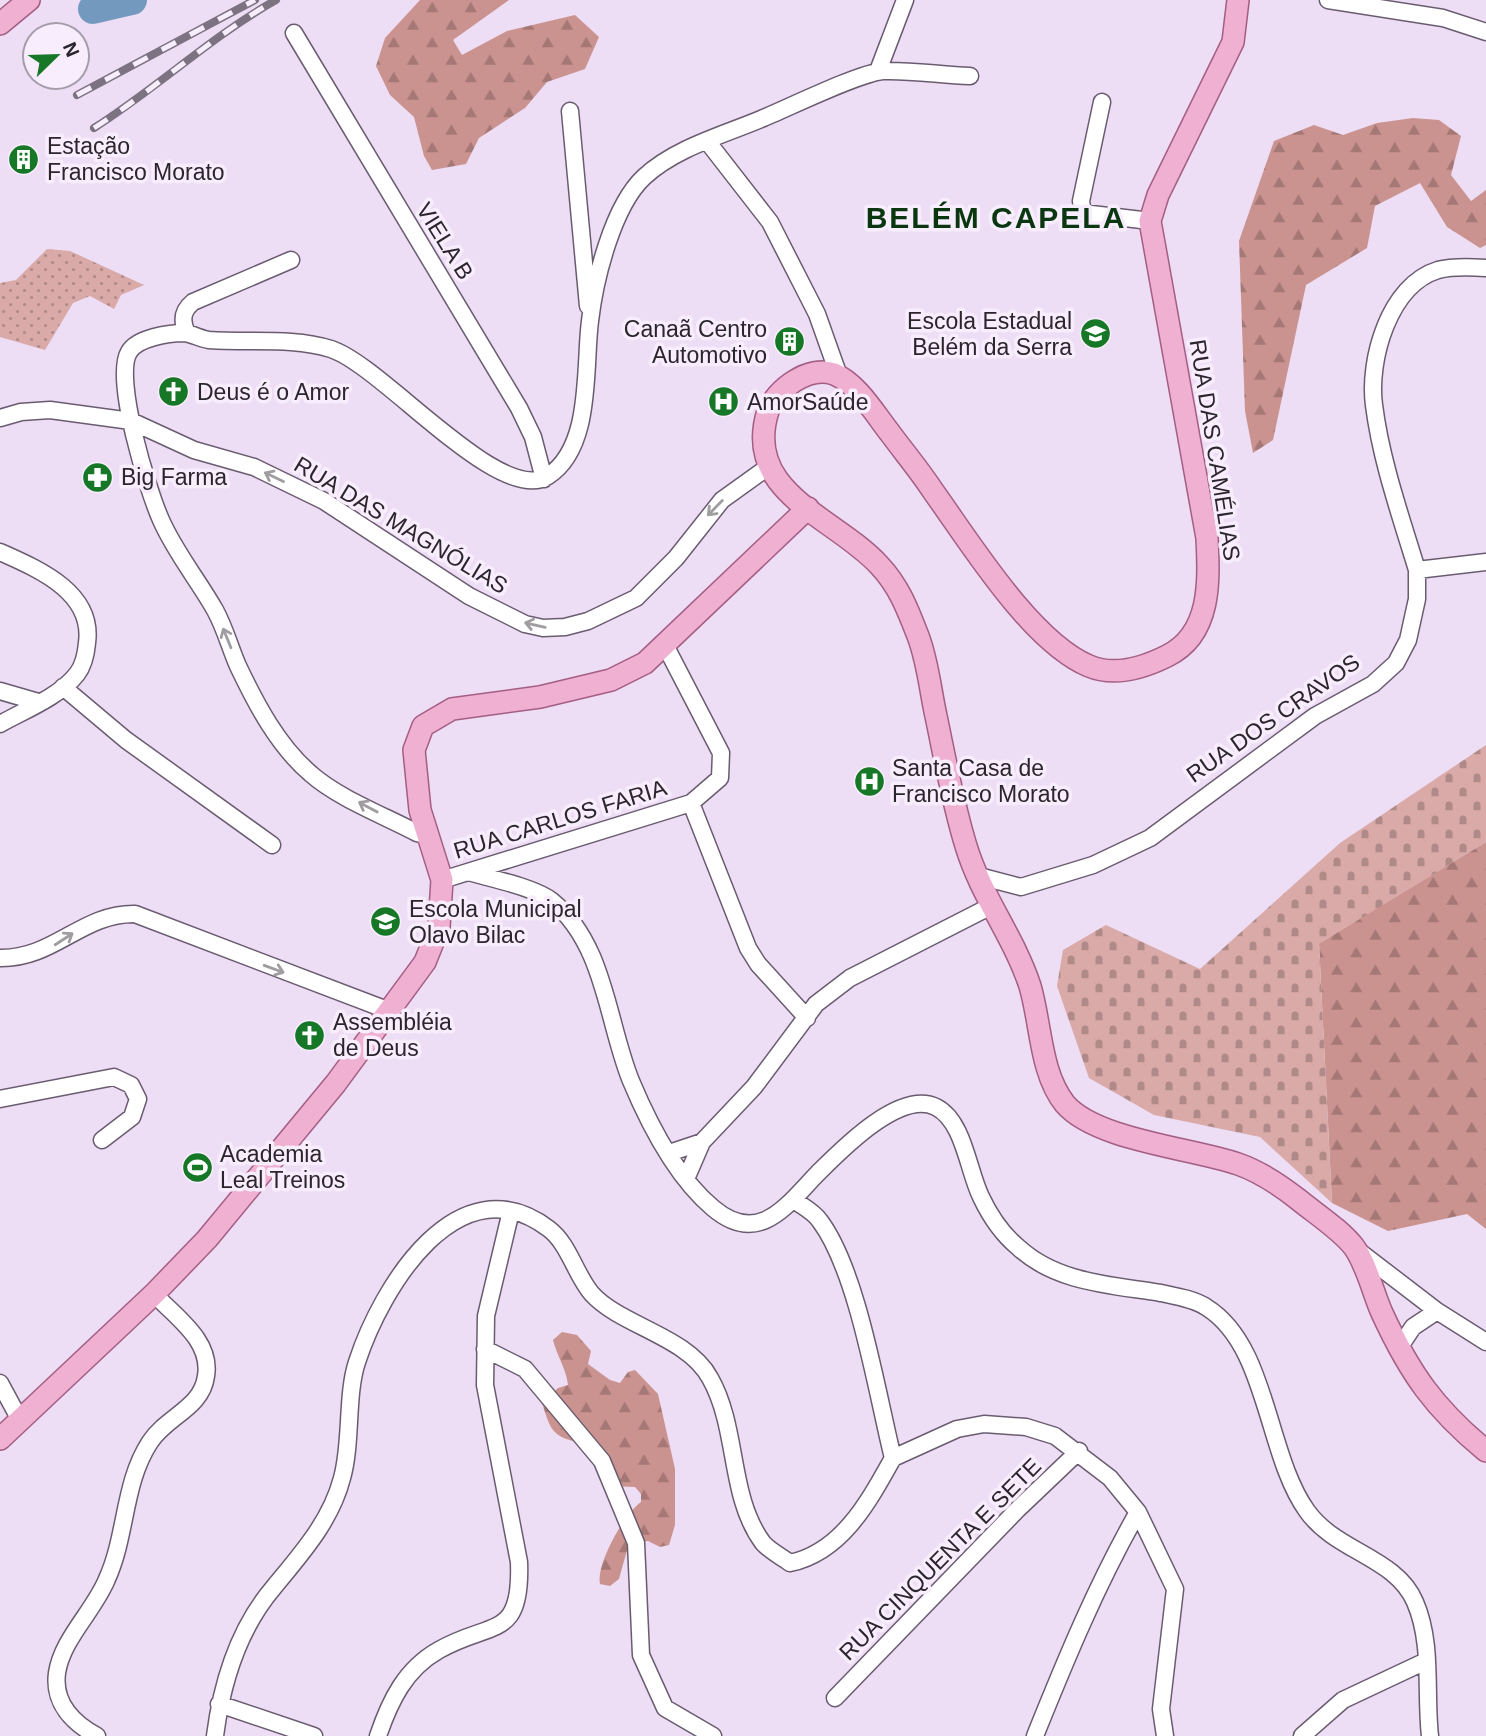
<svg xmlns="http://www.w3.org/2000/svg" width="1486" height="1736" font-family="Helvetica,sans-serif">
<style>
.green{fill:url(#green-dots)}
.forest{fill:url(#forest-firs)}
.cemetery{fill:url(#cemetery-stones)}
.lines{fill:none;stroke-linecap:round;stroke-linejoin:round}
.river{stroke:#739abe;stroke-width:30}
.minor-casing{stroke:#6a5c70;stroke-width:19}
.major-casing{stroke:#a45e84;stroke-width:24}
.minor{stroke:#fff;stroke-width:16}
.major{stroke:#efb0d1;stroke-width:21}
.rail-casing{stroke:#7c7281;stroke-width:8}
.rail{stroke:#f7edfc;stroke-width:5;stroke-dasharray:16;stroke-linecap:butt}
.oneway{stroke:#a09da1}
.labels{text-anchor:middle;stroke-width:7;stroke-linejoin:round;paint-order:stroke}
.poi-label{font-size:23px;fill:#2b252e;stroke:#f7edfc;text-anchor:start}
.street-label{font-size:23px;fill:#2b252e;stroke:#f7edfc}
.district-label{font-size:30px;font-weight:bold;letter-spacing:2px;fill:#0a3610;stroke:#f7edfc}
</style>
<defs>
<pattern id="green-dots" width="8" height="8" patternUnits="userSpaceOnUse" patternTransform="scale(1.75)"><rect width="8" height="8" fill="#d9aaa7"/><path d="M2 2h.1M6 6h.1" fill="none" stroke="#b08a88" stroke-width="1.8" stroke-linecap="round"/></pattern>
<pattern id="forest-firs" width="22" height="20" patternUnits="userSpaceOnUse" patternTransform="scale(1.75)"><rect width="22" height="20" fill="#cb938f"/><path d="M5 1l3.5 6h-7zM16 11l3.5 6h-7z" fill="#a57875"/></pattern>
<pattern id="cemetery-stones" width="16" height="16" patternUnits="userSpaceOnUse" patternTransform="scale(1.75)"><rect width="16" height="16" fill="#d9aaa7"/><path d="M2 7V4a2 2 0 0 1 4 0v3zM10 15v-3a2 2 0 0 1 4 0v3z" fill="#b08a88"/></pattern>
</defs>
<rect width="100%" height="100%" fill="#edddf5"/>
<path class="green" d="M47 249 70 251 144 285 121 295 114 309 90 296 73 303 45 350 0 337V283L16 280Z"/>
<path class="forest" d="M420 0H509L453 40 462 55 507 31 575 15 599 37 585 69 547 82 525 108 479 138 466 164 432 170 424 156 414 117 390 95 376 66 385 38Z
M1413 118 1439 120 1461 136 1451 175 1471 201 1486 190V245L1480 248 1447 227 1420 183 1375 206 1367 248 1306 285 1273 440 1253 453 1245 411 1239 241 1274 141 1314 125 1343 135 1377 123Z
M1486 842V1229L1467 1214 1388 1231 1332 1203 1319 943Z
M562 1332 577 1335 591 1351 588 1364 610 1380 620 1383 628 1372 635 1370 658 1394 675 1469V1525L669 1545 660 1547 648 1541 629 1543 619 1579 610 1586 600 1584C596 1564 624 1514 641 1502V1494L635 1487 605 1486 582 1443C552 1437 551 1431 542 1403L558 1388 568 1385C566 1368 557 1356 553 1340Z"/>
<path class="cemetery" d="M1486 745V842L1319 944 1332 1203 1260 1137 1154 1115 1089 1078 1057 986 1063 950 1106 925 1200 969 1340 843Z"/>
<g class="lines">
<path class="river" d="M93 9 132 0"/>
<defs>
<path id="minor" d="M1328 0 1443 18 1486 32
M294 33 519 408 533 437 544 479
M878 71 905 0
M1102 102 1081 201 1083 213 1150 221
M570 111 588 306
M707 141 770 222 817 314 839 376
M187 333C181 320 182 311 193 302L291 260
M0 418 21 412 50 410 131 421 194 450 254 467 324 501 469 596 525 624 543 628 565 627 588 621 636 598 676 558 722 500 768 467
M0 552C38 569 94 592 87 643 86 654 84 665 77 674 59 697 25 710 0 724
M1417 570 1486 562
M63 687 126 740 272 845
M0 691 38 702
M691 803 748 948 758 964 807 1018
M429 836 417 833C385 816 338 798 311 774 278 746 256 704 238 666 230 648 225 628 215 610 198 580 175 552 161 520 148 491 113 378 129 352 137 338 168 333 184 333 193 334 201 339 209 340 250 343 292 337 331 349 383 366 500 507 548 476 593 447 584 366 590 321 595 278 613 206 644 177 675 148 723 135 761 119 788 108 859 73 883 71 911 70 941 75 970 76
M469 872C492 879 534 887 552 901 605 944 607 1022 631 1081 649 1124 676 1177 713 1208 759 1247 787 1205 817 1174 841 1150 900 1089 936 1107 964 1121 968 1171 981 1197 990 1216 1003 1235 1019 1248 1057 1283 1112 1285 1161 1293 1175 1296 1194 1299 1206 1307 1268 1345 1266 1454 1307 1511 1336 1552 1396 1557 1415 1602 1433 1643 1425 1692 1430 1736
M975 875 1021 887 1093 865 1150 838 1315 716 1373 684 1396 663 1408 640 1417 599V570C1401 517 1381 461 1374 405 1368 360 1389 285 1438 270 1453 266 1471 267 1486 268
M442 880 691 803 720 778 721 753 666 647
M0 958C54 959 82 913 135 914L387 1010
M0 1099 114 1077 131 1085 138 1099 132 1117 102 1140
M702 1142 754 1087 816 1004 850 978 993 905
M669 1153 702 1142 686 1179
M795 1201C804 1207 814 1212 820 1221 858 1272 877 1394 893 1458
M1360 1252 1437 1311 1486 1342
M1399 1348 1413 1327 1437 1311
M485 1349 525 1369 602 1461 636 1543 641 1655 665 1708 713 1736
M0 1383 20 1420
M893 1458 957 1429 984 1424 1026 1427 1055 1436 1110 1478 1138 1512 1175 1589 1161 1709 1165 1736
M835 1698 1018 1509 1079 1451
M219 1704 314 1736
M97 1736C73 1723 53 1703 57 1673 62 1639 94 1611 107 1579 127 1535 123 1483 150 1442 167 1416 202 1408 206 1376 212 1341 176 1317 154 1294
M215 1736C222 1682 238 1629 274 1587 301 1554 331 1521 342 1478 352 1443 346 1395 357 1362 381 1288 458 1160 549 1229 569 1244 576 1276 592 1294 621 1326 687 1336 710 1378 739 1429 728 1496 763 1543 770 1551 782 1557 790 1563 842 1552 869 1501 893 1458
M378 1736C390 1701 405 1669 439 1650 491 1620 522 1641 519 1562L485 1385 486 1316 511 1211
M1035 1736C1066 1659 1097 1584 1138 1512
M1302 1736 1343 1700 1426 1661"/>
<path id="major" d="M1238 0 1233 42 1158 195 1150 221 1207 538C1209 580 1212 634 1167 656 1143 668 1115 677 1089 666 1031 642 969 541 933 491 920 471 904 452 890 433 875 414 857 383 834 374 809 365 776 389 768 411 742 493 835 517 879 565 899 586 908 610 918 636 928 662 930 689 936 716 945 759 953 804 966 846 981 896 1014 937 1030 986 1041 1023 1040 1073 1065 1104 1096 1140 1191 1148 1238 1164 1261 1172 1280 1185 1299 1200 1316 1214 1341 1230 1354 1247 1367 1265 1373 1293 1382 1313 1410 1374 1435 1409 1486 1451
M0 24 29 0
M0 1439 154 1294 207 1239 336 1083 425 962 439 927 442 880 420 810 414 750 423 726 452 709 540 697 611 680 645 663 808 508"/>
</defs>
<use href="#minor" class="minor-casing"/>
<use href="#major" class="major-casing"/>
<use href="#minor" class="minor"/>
<use href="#major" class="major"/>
<defs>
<path id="rail" d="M77 95 255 0
M94 128C157 88 212 36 276 0"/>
</defs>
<use href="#rail" class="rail-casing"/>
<use href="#rail" class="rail"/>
</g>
<defs><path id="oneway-shaft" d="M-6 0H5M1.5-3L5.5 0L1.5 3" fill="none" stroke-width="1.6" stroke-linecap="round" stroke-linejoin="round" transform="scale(1.75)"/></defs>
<g class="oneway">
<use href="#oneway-shaft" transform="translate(274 477) rotate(-154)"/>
<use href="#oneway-shaft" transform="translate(715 508) rotate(134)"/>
<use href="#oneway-shaft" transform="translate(535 625) rotate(-167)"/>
<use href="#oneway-shaft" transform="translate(227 638) rotate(-112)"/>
<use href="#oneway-shaft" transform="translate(368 807) rotate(-152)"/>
<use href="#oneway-shaft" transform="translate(64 939) rotate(-33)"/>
<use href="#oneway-shaft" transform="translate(274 969) rotate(20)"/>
</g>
<defs>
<symbol id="building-disc" viewBox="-11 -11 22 22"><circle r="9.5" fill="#167727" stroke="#f7edfc"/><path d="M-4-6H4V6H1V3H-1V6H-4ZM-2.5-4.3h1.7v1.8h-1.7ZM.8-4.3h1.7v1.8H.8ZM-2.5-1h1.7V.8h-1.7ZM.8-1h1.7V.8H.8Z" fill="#fff"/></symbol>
<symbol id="school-disc" viewBox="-11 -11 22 22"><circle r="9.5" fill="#167727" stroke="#f7edfc"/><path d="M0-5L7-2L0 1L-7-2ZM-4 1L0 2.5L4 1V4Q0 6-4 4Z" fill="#fff"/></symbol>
<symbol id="church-disc" viewBox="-11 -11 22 22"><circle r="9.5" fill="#167727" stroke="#f7edfc"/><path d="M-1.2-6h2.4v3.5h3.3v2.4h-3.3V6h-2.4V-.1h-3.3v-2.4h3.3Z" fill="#fff"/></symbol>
<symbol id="hospital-disc" viewBox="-11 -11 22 22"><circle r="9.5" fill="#167727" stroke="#f7edfc"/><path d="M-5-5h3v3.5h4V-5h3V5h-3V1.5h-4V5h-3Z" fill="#fff"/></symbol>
<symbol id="pharmacy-disc" viewBox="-11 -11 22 22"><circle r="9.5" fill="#167727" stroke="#f7edfc"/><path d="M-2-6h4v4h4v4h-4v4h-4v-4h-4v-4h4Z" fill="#fff"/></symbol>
<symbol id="stadium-disc" viewBox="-11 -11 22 22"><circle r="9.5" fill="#167727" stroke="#f7edfc"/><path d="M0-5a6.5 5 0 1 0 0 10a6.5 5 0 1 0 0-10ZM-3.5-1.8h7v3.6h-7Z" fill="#fff"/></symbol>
</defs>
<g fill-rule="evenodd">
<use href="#building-disc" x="6" y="142" width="35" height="35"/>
<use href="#school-disc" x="1078" y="316" width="35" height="35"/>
<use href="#building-disc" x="772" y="324" width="35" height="35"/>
<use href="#church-disc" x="156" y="374" width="35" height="35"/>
<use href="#hospital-disc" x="706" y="384" width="35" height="35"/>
<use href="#pharmacy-disc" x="80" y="460" width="35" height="35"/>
<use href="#hospital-disc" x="852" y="764" width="35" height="35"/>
<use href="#school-disc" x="368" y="904" width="35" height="35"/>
<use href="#church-disc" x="292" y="1018" width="35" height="35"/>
<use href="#stadium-disc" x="180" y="1150" width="35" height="35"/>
</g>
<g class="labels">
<g class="poi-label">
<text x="47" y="154">Estação<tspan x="47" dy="26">Francisco Morato</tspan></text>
<text x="1072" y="329" text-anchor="end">Escola Estadual<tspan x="1072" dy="26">Belém da Serra</tspan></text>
<text x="767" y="337" text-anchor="end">Canaã Centro<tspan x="767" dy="26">Automotivo</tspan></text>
<text x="197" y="400">Deus é o Amor</text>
<text x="747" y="410">AmorSaúde</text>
<text x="121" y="485">Big Farma</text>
<text x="892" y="776">Santa Casa de<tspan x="892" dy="26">Francisco Morato</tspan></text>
<text x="409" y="917">Escola Municipal<tspan x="409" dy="26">Olavo Bilac</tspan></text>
<text x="333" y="1030">Assembléia<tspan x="333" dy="26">de Deus</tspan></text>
<text x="220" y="1162">Academia<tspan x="220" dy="26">Leal Treinos</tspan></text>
</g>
<g class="street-label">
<text transform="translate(445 241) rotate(58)" y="8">VIELA B</text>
<text transform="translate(1215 450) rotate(81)" y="8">RUA DAS CAMÉLIAS</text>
<text transform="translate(401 525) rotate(31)" y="8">RUA DAS MAGNÓLIAS</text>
<text transform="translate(1273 718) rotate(-35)" y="8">RUA DOS CRAVOS</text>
<text transform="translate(560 819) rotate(-17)" y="8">RUA CARLOS FARIA</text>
<text transform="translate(940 1559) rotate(-45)" y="8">RUA CINQUENTA E SETE</text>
</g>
<g class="district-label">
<text x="996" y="228">BELÉM CAPELA</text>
</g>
</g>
<g transform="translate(56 56) rotate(67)"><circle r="33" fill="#f7edfc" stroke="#a59daa" stroke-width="2"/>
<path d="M0-5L12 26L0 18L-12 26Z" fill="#167727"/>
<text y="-10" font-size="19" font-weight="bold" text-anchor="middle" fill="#2b252e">N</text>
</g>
</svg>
